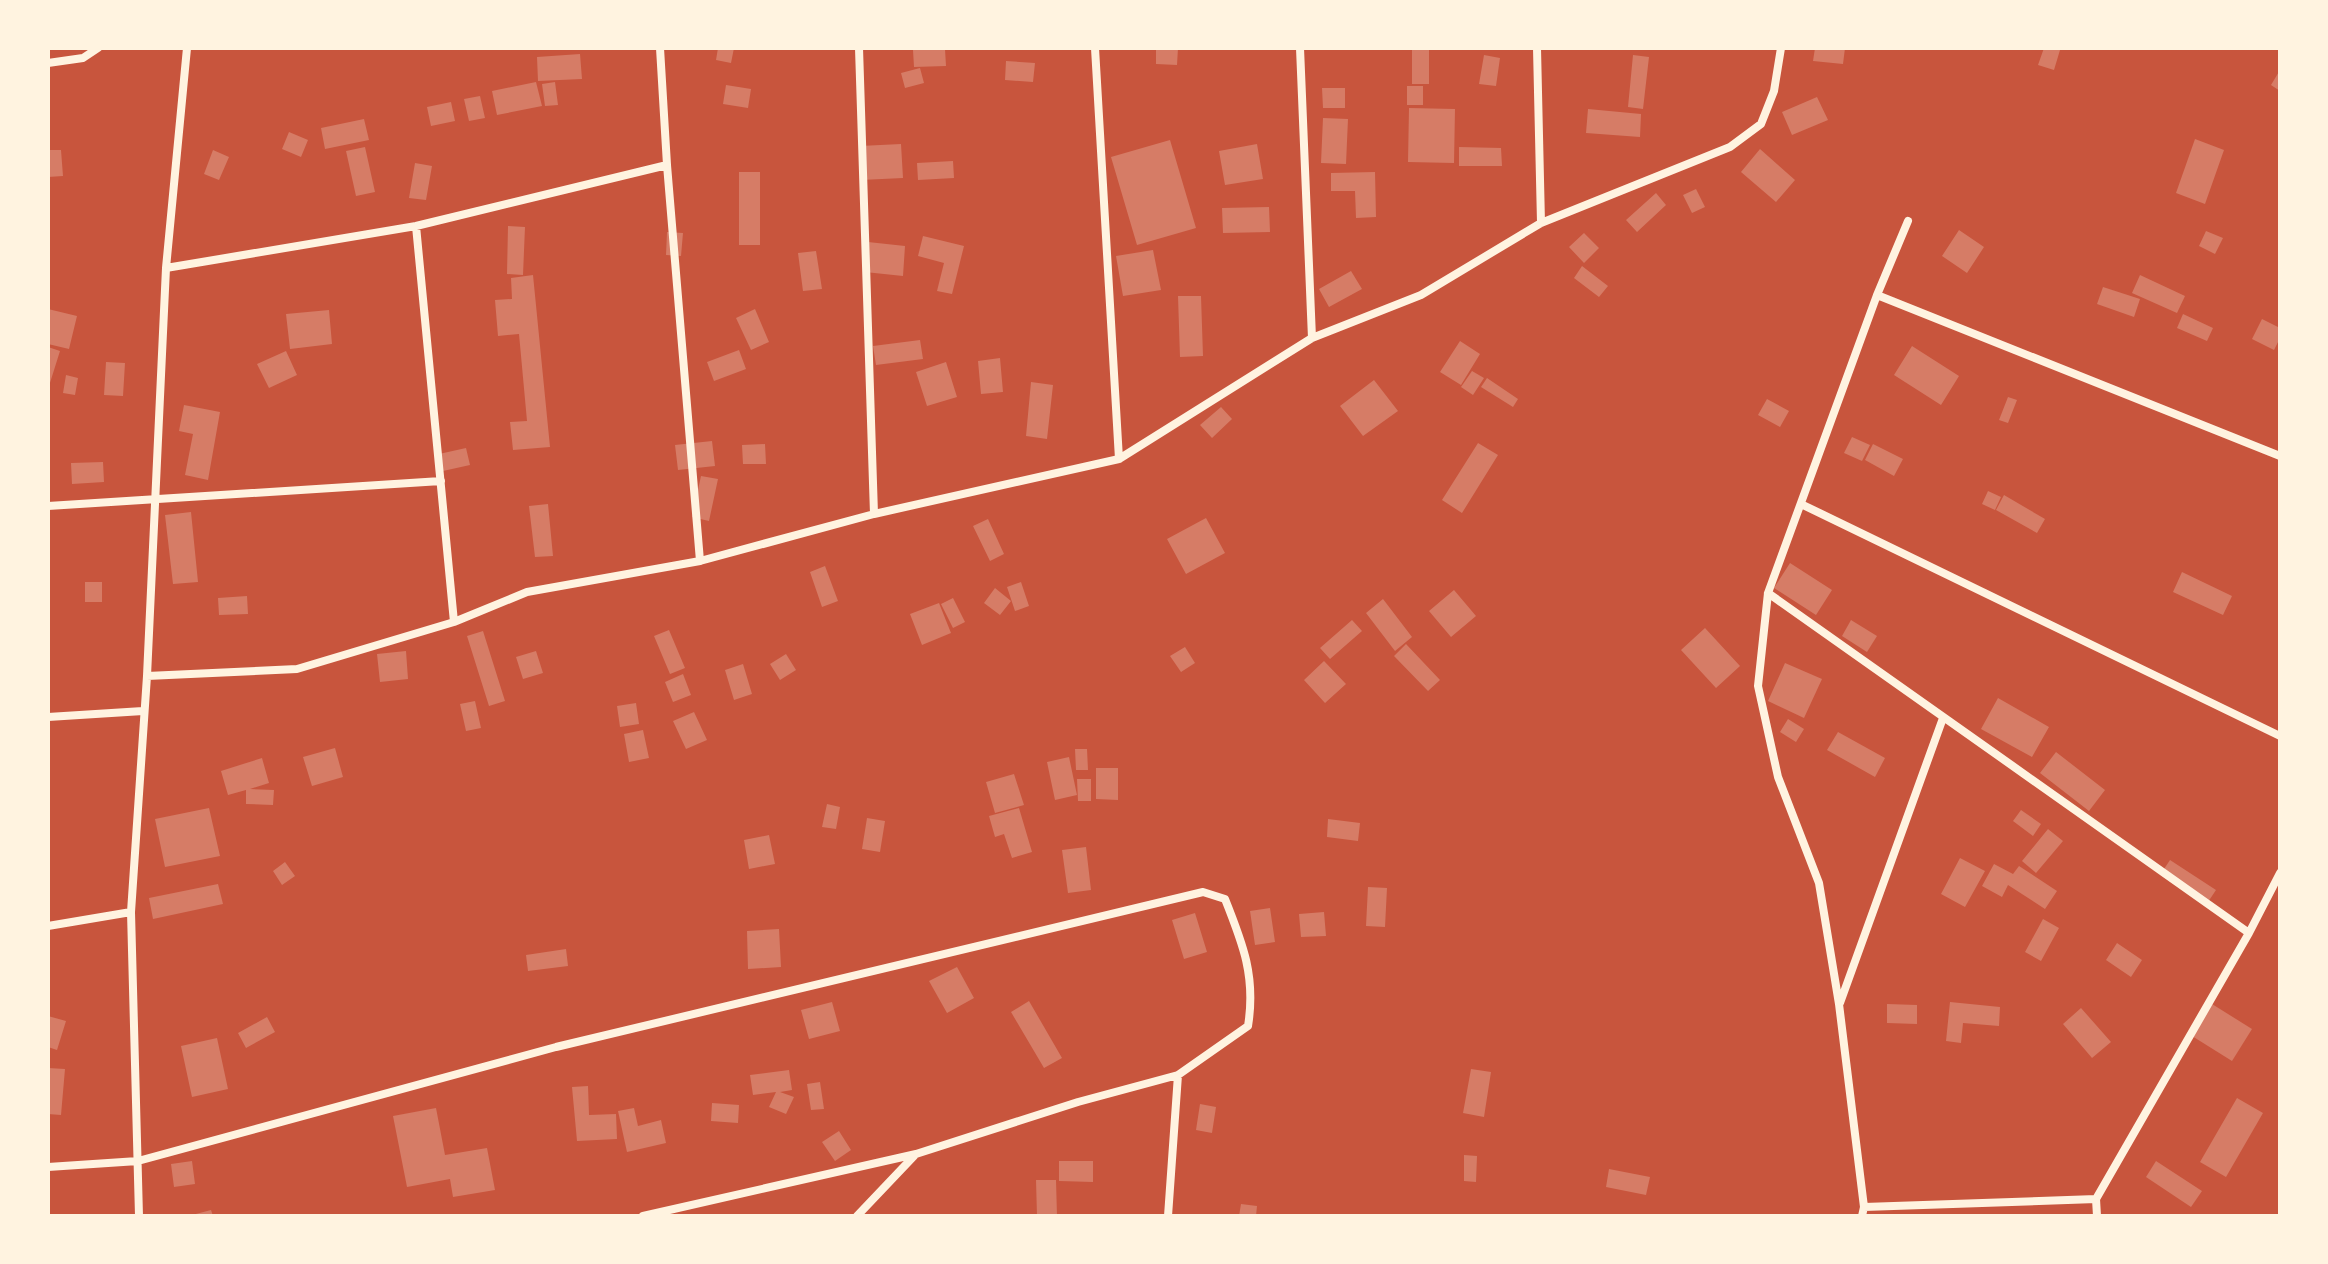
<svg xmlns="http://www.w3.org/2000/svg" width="2328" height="1264" font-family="'Roboto Condensed',sans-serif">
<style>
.building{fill:#d67c66}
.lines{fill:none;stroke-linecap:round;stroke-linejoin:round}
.minor{stroke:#fff3e0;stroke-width:8}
</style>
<rect width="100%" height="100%" fill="#c8553d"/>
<path class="building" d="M718 48H734L731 63 716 60Z
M1156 48H1178L1177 65 1156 64Z
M1412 48H1429V84H1412Z
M1815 48H1845L1843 64 1813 61Z
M2044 48 2060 50 2054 70 2038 65Z
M945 49 946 66 914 67 913 50Z
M580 54 582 79 538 81 537 57Z
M1484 55 1500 58 1496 86 1479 84Z
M1633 55 1649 57 1643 109 1628 107Z
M1006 61 1035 63 1033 82 1005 80Z
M920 68 924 83 905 88 901 73Z
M2280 70V91L2271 85Z
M536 82 542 106 497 115 492 91Z
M555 82 558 105 545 106 542 84Z
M726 85 751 89 748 108 723 104Z
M1407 86H1423V105H1407Z
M1322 88H1345V108H1323Z
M480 96 485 118 469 121 464 99Z
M1817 97 1828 120 1792 135 1782 112Z
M451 102 455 121 431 126 427 107Z
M1409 108 1455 109 1454 163 1408 162Z
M1588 109 1641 114 1640 137 1586 133Z
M1323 118 1348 119 1346 164 1321 163Z
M364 119 369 140 325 149 321 128Z
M289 132 308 140 301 157 282 149Z
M2195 139 2224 150 2205 204 2176 193Z
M1170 140 1196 228 1137 245 1111 157Z
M901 144 903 178 861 180 860 146Z
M1257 144 1263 179 1225 185 1219 151Z
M365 147 375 192 356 196 346 151Z
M1459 147 1501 148 1502 166H1459Z
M1760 149 1795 180 1776 202 1741 172Z
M48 150H61L63 176 48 177Z
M213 150 229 157 219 180 204 174Z
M953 161 954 178 918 180 917 163Z
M415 163 432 166 426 200 409 198Z
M739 172H760V245H739Z
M1375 172 1376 217 1356 218 1355 191H1331V173Z
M1696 189 1705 207 1692 213 1683 195Z
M1656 193 1666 205 1637 232 1626 220Z
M1269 207 1270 232 1223 233 1222 208Z
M508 226 525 227 523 275 507 274Z
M1959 230 1984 247 1967 273 1942 256Z
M2206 231 2223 238 2215 254 2199 246Z
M667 232 683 233 681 256 666 255Z
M1584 233 1599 248 1584 263 1569 247Z
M923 236 964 246 952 294 937 291 944 263 918 256Z
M868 242 905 246 903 276 865 272Z
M1153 250 1161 290 1123 296 1116 256Z
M816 251 822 289 803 291 798 253Z
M1582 266 1608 286 1599 297 1574 278Z
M1351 271 1362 289 1329 307 1319 289Z
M533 275 550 447 513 450 510 422 527 421 519 334 498 336 495 300 512 299 511 278Z
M2140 275 2185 296 2177 313 2132 293Z
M2103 287 2140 299 2134 317 2097 304Z
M1178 296H1201L1203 356 1180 357Z
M48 309 77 316 69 349 48 344Z
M755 309 769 342 751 350 736 318Z
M329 310 332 344 290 349 286 314Z
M2183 314 2213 328 2207 341 2177 328Z
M2262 319 2280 328V338L2274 350 2252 339Z
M920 340 923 359 876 365 873 346Z
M1460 341 1480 354 1461 385 1440 372Z
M1912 346 1959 376 1941 405 1894 375Z
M48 347 60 351 49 386H48Z
M739 350 746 369 714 381 707 362Z
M286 351 297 375 269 388 257 364Z
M1000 358 1003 392 981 394 978 361Z
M106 362 125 363 123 396 104 395Z
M946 362 957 397 927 406 916 372Z
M1472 371 1484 378 1473 395 1461 387Z
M66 375 78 378 75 395 63 393Z
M1487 378 1518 399 1513 407 1481 387Z
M1374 380 1398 411 1363 436 1340 406Z
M1031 382 1053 385 1047 439 1026 436Z
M2008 397 2017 400 2008 423 1999 420Z
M1767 399 1789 411 1780 427 1758 415Z
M184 405 220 412 208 480 185 475 193 434 179 431Z
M1221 407 1232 419 1212 438 1200 425Z
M1852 437 1870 445 1862 461 1844 453Z
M712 441 715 466 678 470 675 445Z
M1478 443 1498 455 1462 513 1442 500Z
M765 444 766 464H743L742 445Z
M1873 444 1903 459 1894 476 1865 460Z
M466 448 470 465 443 471 439 454Z
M103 462 104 482 72 484 71 463Z
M701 476 718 479 709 521 692 517Z
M1988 491 2001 497 1995 510 1982 504Z
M2004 495 2045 519 2037 533 1996 510Z
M548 504 553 556 535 557 529 506Z
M191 512 198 582 173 584 165 515Z
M1206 518 1225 553 1186 574 1167 539Z
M988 519 1004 554 990 561 973 526Z
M1790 563 1832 590 1816 615 1774 588Z
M825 566 838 601 822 607 810 572Z
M2182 572 2232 596 2223 615 2173 592Z
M85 582H102V602H85Z
M1021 582 1029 606 1015 611 1007 587Z
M995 588 1011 601 1000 615 984 603Z
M1454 590 1476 616 1451 637 1429 611Z
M247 596 248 614 219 615 218 598Z
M953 598 965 622 953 628 941 604Z
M1383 599 1412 637 1395 651 1366 613Z
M939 603 951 633 922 645 910 614Z
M1352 620 1362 631 1330 659 1320 648Z
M1851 620 1877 636 1867 652 1842 636Z
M1705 628 1740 666 1716 688 1681 650Z
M669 630 685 668 670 674 654 636Z
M483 631 505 701 489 706 467 636Z
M1406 644 1440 680 1428 691 1394 656Z
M1185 647 1195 663 1181 672 1170 656Z
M406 651 408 679 380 682 377 654Z
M536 651 543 673 523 679 516 657Z
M786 654 796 670 780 680 770 664Z
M1324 661 1346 684 1325 703 1304 680Z
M1785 663 1822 679 1804 718 1768 701Z
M743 664 752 694 734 700 725 670Z
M683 674 691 695 673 702 665 682Z
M1998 698 2049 727 2032 757 1981 729Z
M475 701 481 728 466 731 460 704Z
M636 703 639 724 620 727 617 706Z
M694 712 707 740 686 749 673 721Z
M1788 719 1804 729 1796 742 1780 732Z
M643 730 649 758 629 762 624 734Z
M1838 732 1885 758 1875 777 1827 750Z
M335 748 343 777 312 786 303 757Z
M1075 749H1087L1088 770H1076Z
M2056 752 2105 790 2089 811 2040 773Z
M1069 757 1077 795 1055 800 1047 762Z
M262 758 269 783 250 789 274 790 273 805 246 804V790L228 795 221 771Z
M1096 768H1118V800L1096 799Z
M1014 774 1024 805 995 813 986 782Z
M1077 779H1091V801H1078Z
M827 804 840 807 836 829 822 827Z
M209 808 220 856 165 867 155 819Z
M1019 808 1032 852 1012 858 1004 834 995 837 989 816Z
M2021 810 2041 824 2033 836 2013 821Z
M867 818 885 821 880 852 862 849Z
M1328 819 1360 823 1358 841 1327 837Z
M2048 829 2063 841 2036 873 2022 861Z
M769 835 775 864 749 869 744 840Z
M1086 847 1091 890 1068 893 1062 850Z
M1960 858 1985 871 1965 907 1941 894Z
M2170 860 2216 890 2206 905 2160 875Z
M285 862 295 876 282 885 273 871Z
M1994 864 2013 874 2019 866 2057 891 2045 909 2008 885 2002 897 1982 886Z
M218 884 223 904 153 919 149 898Z
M1368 887 1387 888 1385 927 1366 926Z
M1270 908 1275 942 1255 945 1250 911Z
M1324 912 1326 936 1301 937 1299 914Z
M1195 913 1207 952 1184 959 1172 920Z
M2043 919 2059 928 2041 961 2025 952Z
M779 929 781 967 748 969 747 931Z
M2117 943 2142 960 2131 977 2106 960Z
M566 949 568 966 528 971 526 955Z
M957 967 974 998 947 1013 929 981Z
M1029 1001 1062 1058 1044 1068 1011 1012Z
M832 1002 840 1031 809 1039 801 1010Z
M1950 1002 2000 1007 1999 1026 1963 1023 1961 1043 1946 1041Z
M1887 1004 1917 1005V1024L1887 1023Z
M2212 1004 2252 1029 2232 1061 2192 1036Z
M2081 1008 2111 1042 2092 1058 2063 1024Z
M48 1016 66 1021 57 1050 48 1047Z
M267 1017 275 1032 246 1048 238 1033Z
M217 1038 228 1089 192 1097 181 1046Z
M48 1068 65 1069 61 1115 48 1114Z
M1471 1069 1491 1072 1484 1117 1463 1113Z
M789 1070 792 1090 780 1092 794 1097 786 1114 769 1107 776 1092 753 1095 750 1075Z
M820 1082 824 1109 811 1110 807 1084Z
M588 1086 589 1115 616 1114 617 1139 577 1141 572 1087Z
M2237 1098 2263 1113 2226 1177 2200 1162Z
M712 1103 739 1105 738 1123 711 1121Z
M1200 1104 1216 1107 1212 1133 1196 1130Z
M436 1108 445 1155 487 1148 495 1190 453 1197 450 1179 407 1187 393 1116Z
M634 1108 638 1126 661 1120 666 1143 627 1152 618 1111Z
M839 1131 851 1150 835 1161 822 1142Z
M1464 1155 1477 1156 1476 1182 1464 1181Z
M192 1161 195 1184 174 1187 171 1164Z
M1059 1161H1093V1182L1059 1181Z
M2156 1161 2202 1191 2191 1207 2146 1177Z
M1609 1169 1650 1177 1646 1195 1606 1187Z
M1036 1180H1056L1057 1216H1037Z
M1241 1204 1257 1206 1256 1216H1239Z
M211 1210 213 1216H192V1215Z"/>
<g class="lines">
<path class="minor" d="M660 48 667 165 700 561
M859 48 874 514
M1095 48 1119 459
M1300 48 1312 338
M1537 48 1541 223
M48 63 83 58 98 48
M416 226 454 622
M166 268 416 226 667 165
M1877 295 2280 456
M1801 504 2280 736
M48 506 441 481
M1768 593 2249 933
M147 676 297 669 454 622 527 592 700 561 874 514 1119 459 1312 338 1421 295 1541 223 1730 147 1761 124 1774 91 1781 48
M48 717 143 711
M48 926 131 912
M1840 1003 1943 718
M48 1167 138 1161 556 1047 1203 892 1225 899C1243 944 1256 977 1248 1026L1178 1075 1078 1102 916 1154 643 1216
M2096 1199 2249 933 2280 873
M1864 1207 2096 1199 2097 1216
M139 1216 131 912 147 676 166 268 187 48
M857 1216 914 1156
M1168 1216 1178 1075
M1862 1216 1864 1207 1839 1004 1819 883 1778 777 1758 686 1768 593 1877 295 1908 221"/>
</g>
<rect width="2328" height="1264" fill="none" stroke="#fff3e0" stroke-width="100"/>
</svg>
